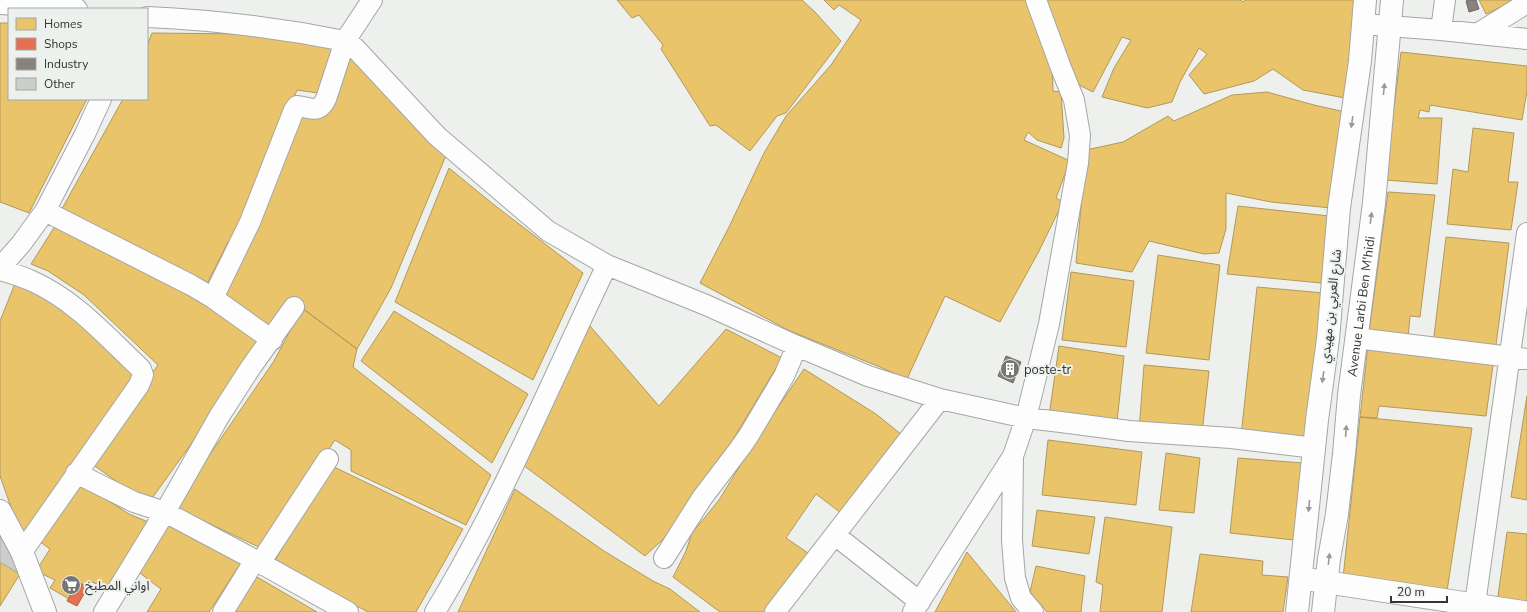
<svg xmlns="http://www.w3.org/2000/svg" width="1527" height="612" font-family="'Nunito Sans','Noto Sans Arabic',sans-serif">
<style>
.homes{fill:#e9c46a;stroke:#b2995a}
.shops{fill:#e76f51;stroke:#b15e48}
.industry{fill:#8a817c;stroke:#706a66}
.building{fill:#cccecc;stroke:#acaeac}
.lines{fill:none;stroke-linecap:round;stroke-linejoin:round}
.street-casing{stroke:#a4a6a5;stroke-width:22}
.secondary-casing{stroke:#a4a6a5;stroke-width:24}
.street{stroke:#fcfdfc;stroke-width:20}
.secondary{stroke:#fcfdfc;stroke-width:22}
.oneway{fill:#989998}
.labels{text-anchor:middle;stroke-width:4;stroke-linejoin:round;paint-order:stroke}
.street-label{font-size:13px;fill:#333533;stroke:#edf1ed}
.poi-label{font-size:13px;fill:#333533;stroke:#edf1ed;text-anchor:start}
</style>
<rect width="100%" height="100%" fill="#eef0ee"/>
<path class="homes" d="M617 0H802L815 12 841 41 786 113 777 116 750 151 716 125 710 126 661 49 663 45 639 15 632 18Z
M824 0H1033L1052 64 1053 91 1061 92 1064 138 1061 148 1037 140 1028 132 1024 140 1070 161 1056 198 1063 202 1038 253 1000 322 945 296 907 379 880 367 790 331 700 283 729 227 764 153 786 116 831 65 861 20 839 5 834 10Z
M1039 0H1241L1243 2 1245 0H1358L1350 99 1303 90 1273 69 1254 81 1204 94 1189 75 1207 54 1199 48 1180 82 1172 102 1147 108 1102 97 1114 68 1131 40 1122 37 1093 92 1065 78Z
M1479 0H1516L1486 14Z
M0 23H9V99H87L29 213 0 202Z
M152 33 245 34 340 43 325 94 297 90 236 243 228 242 205 288 59 214 123 99H147V46Z
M348 46 447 153 391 288 357 349 302 308 270 329 220 298 297 108 322 113Z
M1401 52 1527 66V91L1522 120 1430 105 1429 112 1420 110 1418 118H1442L1437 184 1385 180Z
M1267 92 1314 105 1345 112 1331 208 1271 202 1226 193V229L1219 253 1204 254 1149 241 1132 272 1076 263 1086 150 1123 142 1168 116 1174 121 1232 95Z
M1473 128 1514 133 1508 182H1518L1511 230 1447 224 1453 169 1468 172Z
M449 168 493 204 583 273 533 380 395 302Z
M1388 192 1435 195 1420 317 1410 316 1408 339 1369 332Z
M1238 206 1329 216 1321 283 1227 274Z
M57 223 223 308 266 340 150 501 120 484 88 461 158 365 84 295 48 271 31 264Z
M1446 237 1509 243 1495 353 1433 344Z
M1158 255 1220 265 1209 360 1146 353Z
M1071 272 1134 281 1126 347 1062 340Z
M16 281 39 287 142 375 22 538 0 476V321Z
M1257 287 1324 293 1307 441 1241 436Z
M302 308 357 349 353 367 491 475 466 525 351 471V450L335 440 263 549 174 507 274 361Z
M394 311 528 394 492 463 361 361Z
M590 326 659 406 726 329 782 358 708 481 673 530 645 556 523 465 573 342Z
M1368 345 1494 358 1486 416 1379 406 1377 418 1360 417Z
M1059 346 1124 356 1117 422 1049 416Z
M1144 365 1209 371 1202 433 1139 431Z
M804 369 876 414 902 435 841 513 816 494 786 538 811 555 768 612H720L673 577 686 551 692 533 719 500 757 438Z
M1527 396V500L1511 497Z
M1360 417 1472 428 1447 591 1343 578Z
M1048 440 1142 452 1136 505 1042 495Z
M1166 453 1200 458 1194 513 1159 510Z
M1238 458 1303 463 1294 540 1230 533Z
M332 466 463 529 416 612H368L274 562Z
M79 482 129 514 153 524 112 591 90 581 76 603 50 588 55 580 36 571 50 549 36 539Z
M515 489 604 551 653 581 670 589 700 612H458Z
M1037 510 1095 517 1089 554 1032 546Z
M1105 517 1172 527 1162 612H1100L1103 585 1096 582Z
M170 519 244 558 209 612H147L161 589 136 570Z
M1507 532 1527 534V607L1497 603Z
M967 552 1016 612H935Z
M1200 554 1263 561 1262 575 1288 577 1283 612H1191Z
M0 562 20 574 0 606Z
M1036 566 1085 576 1081 612H1047L1030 592Z
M257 577 317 612H234Z"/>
<path class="shops" d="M78 582 88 587 77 606 67 601Z"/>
<path class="industry" d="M1469 0H1476L1479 9 1469 12 1466 1Z
M1006 356 1021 362 1013 383 998 376Z"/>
<path class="building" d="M0 524 20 574 0 562Z"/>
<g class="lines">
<defs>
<path id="street" d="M0 4 77 9
M147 17C214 20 280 28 345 41L372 0
M1363 24 1441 30 1527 39
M1441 30 1445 0
M1477 34 1527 3
M45 211 191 285 213 298 272 340
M0 268 21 244 45 211 85 134 101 99
M0 270C11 273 21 276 32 281 75 300 107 337 141 369L143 375 139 385 22 552
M213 298 250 222 294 110 297 106C311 107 318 115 326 99L345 41 355 48 437 136 548 231 607 265 706 305 797 346 868 376 940 399
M1356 338 1527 359
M76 473 134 502 165 512 220 415 251 367 294 307
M835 535 920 602
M664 558 702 498 740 448 749 435 784 376 797 346
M260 563 328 459
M1475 604 1527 233
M104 612 165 512 255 560 348 612
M223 612 255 560
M435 612C502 502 551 381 607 265
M775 612 940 399 1026 418 1061 422 1129 431 1231 438 1315 448
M913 612 1013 456
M1033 612 1021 598 1015 578 1012 540 1013 456 1026 418 1049 324 1078 163 1080 135 1074 100 1061 68 1036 0"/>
<g id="secondary">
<path d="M0 511 22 552 45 612"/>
<path d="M1312 580 1523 612"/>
<path d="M1297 612 1317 420 1328 339 1339 208 1360 61 1365 0"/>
<path id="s1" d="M1323 612 1329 559 1337 514 1344 454 1349 395 1374 203 1392 0"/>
</g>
</defs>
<use href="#street" class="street-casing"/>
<use href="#secondary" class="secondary-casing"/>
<use href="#street" class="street"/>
<use href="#secondary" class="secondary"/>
</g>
<defs><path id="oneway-solid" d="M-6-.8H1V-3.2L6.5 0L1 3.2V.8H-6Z"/></defs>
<g class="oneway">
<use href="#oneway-solid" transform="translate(1384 89) rotate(-84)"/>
<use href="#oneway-solid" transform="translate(1352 122) rotate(98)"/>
<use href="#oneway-solid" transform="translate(1371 218) rotate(-82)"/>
<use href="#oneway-solid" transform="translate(1323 377) rotate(98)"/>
<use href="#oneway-solid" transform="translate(1346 431) rotate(-86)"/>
<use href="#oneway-solid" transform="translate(1309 506) rotate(96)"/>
<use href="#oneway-solid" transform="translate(1329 559) rotate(-83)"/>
</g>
<defs>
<symbol id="building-disc" viewBox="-11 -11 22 22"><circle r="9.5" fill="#747674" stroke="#edf1ed"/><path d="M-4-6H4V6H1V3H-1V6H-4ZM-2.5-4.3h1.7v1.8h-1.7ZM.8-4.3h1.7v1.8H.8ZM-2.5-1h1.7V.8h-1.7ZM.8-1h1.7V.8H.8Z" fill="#fff"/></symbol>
<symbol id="supermarket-disc" viewBox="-11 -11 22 22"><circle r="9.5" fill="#747674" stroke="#edf1ed"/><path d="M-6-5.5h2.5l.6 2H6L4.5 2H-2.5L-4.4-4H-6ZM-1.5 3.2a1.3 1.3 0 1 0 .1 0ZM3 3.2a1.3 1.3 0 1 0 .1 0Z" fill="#fff"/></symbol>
</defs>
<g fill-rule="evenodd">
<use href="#building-disc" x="999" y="358" width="22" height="22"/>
<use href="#supermarket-disc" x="60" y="574" width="22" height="22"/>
</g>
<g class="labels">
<g class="street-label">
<text transform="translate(1330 306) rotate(-84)" y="5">شارع العربي بن مهيدي</text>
<text dy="5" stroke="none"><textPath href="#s1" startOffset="308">Avenue Larbi Ben M'hidi</textPath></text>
</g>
<g class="poi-label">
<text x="1024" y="374">poste-tr</text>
<text x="85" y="590">اواني المطبخ</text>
</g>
</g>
<rect x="8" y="8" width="140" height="92" fill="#edf1ed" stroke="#a3a6a3"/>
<rect x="16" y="18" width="20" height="12" fill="#e9c46a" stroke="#a3a6a3"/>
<text x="44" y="28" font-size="12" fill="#333533">Homes</text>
<rect x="16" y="38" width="20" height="12" fill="#e76f51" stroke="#a3a6a3"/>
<text x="44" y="48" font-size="12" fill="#333533">Shops</text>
<rect x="16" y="58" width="20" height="12" fill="#8a817c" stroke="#a3a6a3"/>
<text x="44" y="68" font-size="12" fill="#333533">Industry</text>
<rect x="16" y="78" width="20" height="12" fill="#cccecc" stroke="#a3a6a3"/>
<text x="44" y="88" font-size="12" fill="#333533">Other</text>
<path d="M1391 596v6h56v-6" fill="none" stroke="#333533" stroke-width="2"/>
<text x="1397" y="596" font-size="12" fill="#333533" stroke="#edf1ed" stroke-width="3" paint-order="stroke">20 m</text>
</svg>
